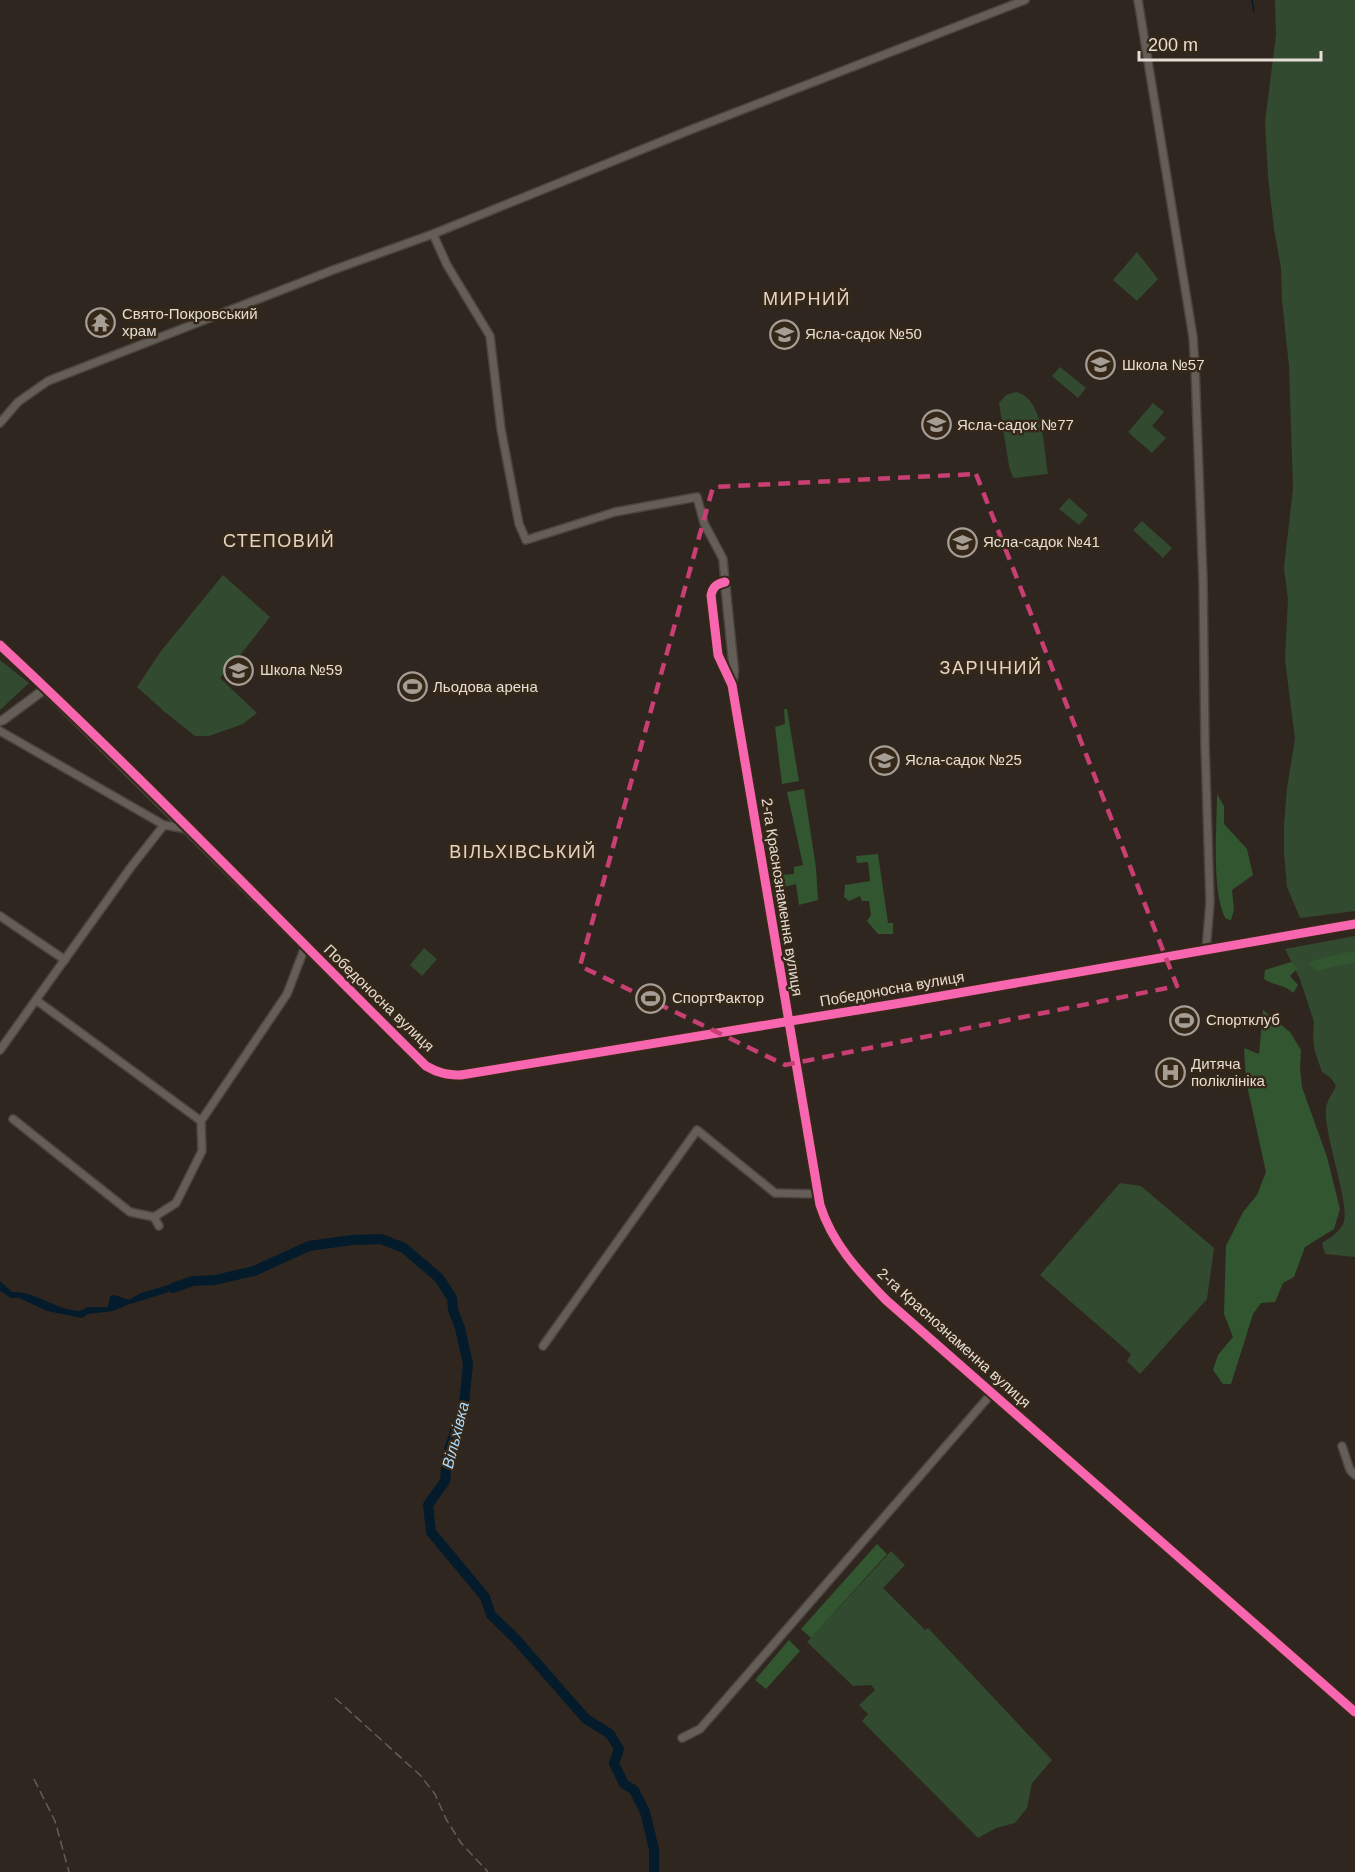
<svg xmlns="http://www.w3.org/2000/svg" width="1355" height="1872" font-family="Helvetica,sans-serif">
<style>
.green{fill:#324a2f}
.forest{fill:#32562f}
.water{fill:#041b2b}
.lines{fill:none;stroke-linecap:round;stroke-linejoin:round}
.stream{stroke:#041b2b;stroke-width:1.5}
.river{stroke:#041b2b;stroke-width:10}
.minor-casing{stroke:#4c453f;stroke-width:10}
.tertiary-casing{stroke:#4c453f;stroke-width:11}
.minor{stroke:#655e58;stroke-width:7}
.tertiary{stroke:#655e58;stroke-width:8}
.rail{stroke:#635e57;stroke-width:1.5;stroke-dasharray:9 4.5;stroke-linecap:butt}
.cycleway-casing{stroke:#352819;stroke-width:13}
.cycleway{stroke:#f766af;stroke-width:9}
.marked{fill:none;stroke:#c93f73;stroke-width:4.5;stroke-dasharray:12 8;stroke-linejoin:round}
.labels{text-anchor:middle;stroke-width:5;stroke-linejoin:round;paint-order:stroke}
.poi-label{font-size:15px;fill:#e6ddd4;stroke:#352819;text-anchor:start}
.street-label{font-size:15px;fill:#e6ddd4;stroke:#352819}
.water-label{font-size:16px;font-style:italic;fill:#abdbfd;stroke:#352819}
.quarter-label{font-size:18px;letter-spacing:1.5px;fill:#e6d4c2;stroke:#352819}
</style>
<rect width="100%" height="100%" fill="#2f271f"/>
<path class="green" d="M1275 0H1355V911L1300 918 1287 887 1284 852V825L1287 788 1295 739 1285 660 1288 599 1284 568 1293 488 1289 366 1282 300 1281 268 1274 229 1268 176 1265 122 1276 35Z
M1137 252 1158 279 1137 301 1113 280Z
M1060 367 1086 388 1078 398 1052 376Z
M1016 392C1044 398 1044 450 1048 474L1013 478 1009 466 999 403 1006 395Z
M1153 403 1164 412 1152 426 1166 438 1152 453 1128 432Z
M1069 498 1088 515 1079 525 1059 509Z
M1142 521 1172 548 1163 558 1133 530Z
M223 575 270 617 234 663 220 678 257 713 243 724 209 736H195L166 713 137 687 161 651Z
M0 660 29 683 0 710Z
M1355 936V1257L1325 1254 1322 1243C1330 1238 1339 1232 1343 1224 1352 1208 1323 1134 1326 1108 1327 1100 1333 1093 1336 1086L1331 1078 1322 1072 1315 1052 1313 1038 1314 1022 1300 979 1285 949Z
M424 948 437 959 422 976 410 965Z
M1120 1183 1141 1186 1214 1248 1207 1299 1140 1374 1127 1361 1131 1354 1040 1275Z
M891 1551 905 1565 883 1588 925 1630 928 1628 1052 1760 1032 1783 1027 1808 1015 1823 996 1828 978 1838 862 1721 868 1714 859 1705 875 1690 871 1685 853 1686 807 1642Z"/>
<path class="forest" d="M784 709H787L799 781 782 784 775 727 785 724Z
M804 789 816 868 818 900 799 905 796 884 784 887 780 882 781 875 794 874V867L803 865 787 792Z
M1217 794 1224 806V824L1247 849 1253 875 1232 890 1234 910 1231 920 1226 919C1211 893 1217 826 1217 794Z
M878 854 888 923H893V934H878L867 921 871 915 869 901H862L860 896 849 901 844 897 845 885 870 881 868 862 857 863 856 856Z
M1348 952 1355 953V962L1317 971 1308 964 1315 960Z
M1291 962 1298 968 1290 976 1298 985 1293 993C1284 984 1274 986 1264 979L1265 970Z
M1263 1010 1290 1032 1301 1050 1300 1068 1302 1087 1327 1157 1340 1209 1334 1229 1305 1247 1294 1277 1283 1283 1275 1302 1261 1303 1253 1314 1231 1384H1223L1213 1370 1218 1355 1233 1337 1224 1314 1226 1246 1243 1212 1257 1195 1266 1172 1246 1081 1244 1048 1259 1054Z
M877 1544 887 1554 811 1638 801 1629Z
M789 1640 800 1651 766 1689 755 1680Z"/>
<path class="water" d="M0 1281 12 1292C35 1291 56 1310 80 1311L88 1307H108L110 1296 115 1295 129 1300 141 1293 183 1281 185 1287 127 1305 113 1311 88 1314 82 1318 47 1311 19 1298H11L0 1291Z"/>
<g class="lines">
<path class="stream" d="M1252 0 1254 12"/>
<path class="river" d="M173 1288 193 1281 215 1280 254 1271 309 1246 352 1240 381 1239 404 1248 439 1278 452 1298 453 1310 460 1328 468 1364 464 1404 447 1456 445 1481 428 1505 431 1532 485 1597 491 1615 515 1638 586 1719 610 1734 619 1749 614 1763 624 1784 634 1790 645 1812 654 1849V1872"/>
<defs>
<path id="minor" d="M1138 0 1193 337 1195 367 1203 580 1205 744 1210 903 1206 950
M433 234 447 265 490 336 501 429 519 524 526 540 615 512 697 497 704 523 723 559 725 582
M0 423 18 402 48 381 333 270 433 234 690 130 1025 0
M0 645 45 689
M0 731 164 825 187 829
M0 916 65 960
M36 1000 201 1121
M0 1050 131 867 164 825
M13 1119 130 1212 154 1217 159 1226
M154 1217 176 1203 202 1151 201 1121 287 994 305 947
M543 1346 697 1130 775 1193 818 1194
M1342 1446 1350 1470 1355 1475
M682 1738 700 1729 992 1393"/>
<path id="tertiary" d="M732 685 734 671 725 582C716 584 713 587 711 595L718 655 732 685 820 1205C832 1243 858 1271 886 1300L1355 1712
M0 721 3 720 45 689C173 814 299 941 426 1066 438 1073 447 1075 461 1075L907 1002 1355 924"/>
</defs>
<use href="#minor" class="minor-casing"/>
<use href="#tertiary" class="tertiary-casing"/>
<use href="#minor" class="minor"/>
<use href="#tertiary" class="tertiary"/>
<path class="rail" d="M335 1698 420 1775 435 1794 446 1819 461 1843 488 1872
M34 1779 55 1821 69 1872"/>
<defs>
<path id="cycleway" d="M725 582C716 584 713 587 711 595L718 655 732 685 820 1205C832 1243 858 1271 886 1300L1355 1712
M0 645C146 781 284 926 426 1066 438 1073 447 1075 461 1075L907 1002 1355 924"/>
</defs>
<use href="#cycleway" class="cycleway-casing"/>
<use href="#cycleway" class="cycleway"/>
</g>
<path class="marked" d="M976 474 1177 986 785 1065 580 966 713 487Z"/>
<defs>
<symbol id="temple-ring" viewBox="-11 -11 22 22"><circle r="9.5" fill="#352819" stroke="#a69d95" stroke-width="1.5"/><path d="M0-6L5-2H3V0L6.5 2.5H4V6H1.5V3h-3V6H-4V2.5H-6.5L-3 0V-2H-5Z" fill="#a69d95"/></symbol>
<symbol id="school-ring" viewBox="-11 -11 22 22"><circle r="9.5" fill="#352819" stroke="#a69d95" stroke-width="1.5"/><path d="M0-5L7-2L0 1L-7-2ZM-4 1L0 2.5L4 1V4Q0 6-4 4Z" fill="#a69d95"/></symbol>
<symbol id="stadium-ring" viewBox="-11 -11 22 22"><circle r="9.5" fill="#352819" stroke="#a69d95" stroke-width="1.5"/><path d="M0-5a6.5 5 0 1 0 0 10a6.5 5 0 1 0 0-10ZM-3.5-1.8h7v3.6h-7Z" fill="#a69d95"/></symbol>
<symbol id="hospital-ring" viewBox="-11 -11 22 22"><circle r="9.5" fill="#352819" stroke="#a69d95" stroke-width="1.5"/><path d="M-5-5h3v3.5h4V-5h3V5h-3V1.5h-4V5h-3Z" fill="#a69d95"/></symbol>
</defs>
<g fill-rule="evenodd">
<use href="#temple-ring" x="84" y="306" width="33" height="33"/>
<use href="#school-ring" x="768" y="318" width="33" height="33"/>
<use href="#school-ring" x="1084" y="348" width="33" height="33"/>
<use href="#school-ring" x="920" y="408" width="33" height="33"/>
<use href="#school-ring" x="946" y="526" width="33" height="33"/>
<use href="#school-ring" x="222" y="654" width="33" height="33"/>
<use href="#stadium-ring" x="396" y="670" width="33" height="33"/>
<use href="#school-ring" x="868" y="744" width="33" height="33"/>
<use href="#stadium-ring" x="634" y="982" width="33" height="33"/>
<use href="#stadium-ring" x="1168" y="1004" width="33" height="33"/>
<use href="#hospital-ring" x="1154" y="1056" width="33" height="33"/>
</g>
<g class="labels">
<g class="poi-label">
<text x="122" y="319">Свято-Покровський<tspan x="122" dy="17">храм</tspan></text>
<text x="805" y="339">Ясла-садок №50</text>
<text x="1122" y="370">Школа №57</text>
<text x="957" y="430">Ясла-садок №77</text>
<text x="983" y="547">Ясла-садок №41</text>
<text x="260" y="675">Школа №59</text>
<text x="433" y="692">Льодова арена</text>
<text x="905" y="765">Ясла-садок №25</text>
<text x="672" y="1003">СпортФактор</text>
<text x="1206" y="1025">Спортклуб</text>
<text x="1191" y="1069">Дитяча<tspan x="1191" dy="17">поліклініка</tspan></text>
</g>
<g class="street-label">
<text transform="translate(782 897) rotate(81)" y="5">2-га Краснознаменна вулиця</text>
<text transform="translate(892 989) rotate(-10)" y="5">Победоносна вулиця</text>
<text transform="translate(379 998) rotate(44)" y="5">Победоносна вулиця</text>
<text transform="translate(954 1338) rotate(42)" y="5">2-га Краснознаменна вулиця</text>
</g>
<g class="water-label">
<text transform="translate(455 1435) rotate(-76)" y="6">Вільхівка</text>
</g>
<g class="quarter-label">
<text x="807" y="305">МИРНИЙ</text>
<text x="279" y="547">СТЕПОВИЙ</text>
<text x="991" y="674">ЗАРІЧНИЙ</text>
<text x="523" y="858">ВІЛЬХІВСЬКИЙ</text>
</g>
</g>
<path d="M1139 51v9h182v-9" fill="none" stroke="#e6ddd4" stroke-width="3"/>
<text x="1148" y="51" font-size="18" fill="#e6ddd4" stroke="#352819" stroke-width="4.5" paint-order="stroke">200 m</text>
</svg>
